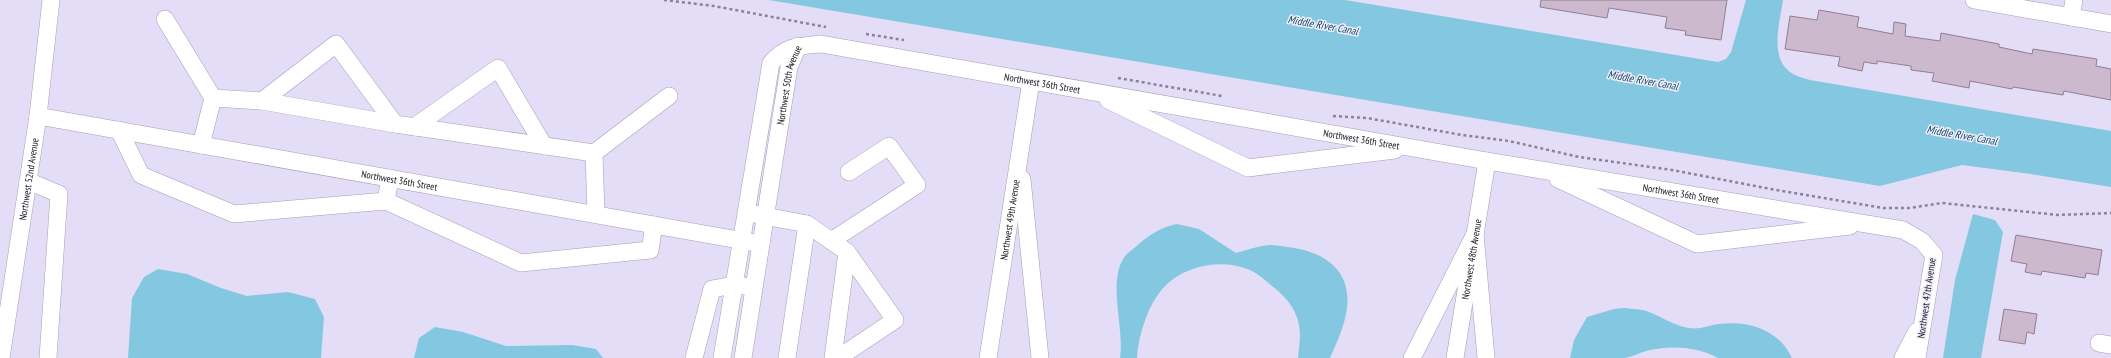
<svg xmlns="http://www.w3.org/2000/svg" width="2111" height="358" font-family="'PT Sans Narrow',sans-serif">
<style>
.water{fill:#83c7e1}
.building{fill:#cdb9ce;stroke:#917e92}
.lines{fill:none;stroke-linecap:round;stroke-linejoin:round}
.minor-casing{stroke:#a59eb7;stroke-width:18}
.path{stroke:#888496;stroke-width:2.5;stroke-dasharray:3 3;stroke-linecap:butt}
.minor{stroke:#fff;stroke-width:17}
.labels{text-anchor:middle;stroke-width:3;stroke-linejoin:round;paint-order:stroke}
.street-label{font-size:10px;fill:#17151e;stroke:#f0ecfc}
.water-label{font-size:11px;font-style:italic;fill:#114b5d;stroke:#f0ecfc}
</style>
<rect width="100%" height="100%" fill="#e4ddf7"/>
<path class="water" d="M769 0H1345L1718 62 1726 59 1731 52 1746 0H1783C1780 22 1768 60 1793 74 1798 77 1805 78 1810 80L2111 131V187L2031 174 1962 165 1880 186Z
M1973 214 1995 220 2003 232 1981 358H1943L1955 280Z
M1177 224 1199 229 1236 253C1247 250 1258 246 1269 245 1275 245 1281 246 1287 247 1314 250 1344 262 1347 294 1350 314 1338 340 1330 358H1298C1299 347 1301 336 1299 325 1296 308 1285 296 1272 286 1265 280 1258 274 1250 270 1223 258 1185 265 1165 286 1148 304 1139 333 1137 358H1120C1125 329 1106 279 1126 255 1130 251 1136 247 1140 243 1152 233 1162 227 1177 224Z
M158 269 187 274 221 288 247 296 288 292 315 299 324 317 321 358H128L132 298 144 277Z
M1625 308C1633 309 1642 309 1649 312 1662 317 1675 326 1689 328 1700 330 1709 325 1719 324 1749 320 1779 330 1792 358H1718C1697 346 1668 345 1646 351 1639 353 1632 357 1625 358 1607 358 1588 358 1570 358L1574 340 1587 317 1614 309Z
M435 327 463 332 506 346 572 345 596 349 603 358H414L419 338Z"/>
<path class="building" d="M1541 0H1727L1721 40 1685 35 1686 31 1665 28 1667 17 1609 8 1607 18 1540 7Z
M1819 10 1859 17 1857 27 1893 34 1894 22 1906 24 1905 36 1940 41 1941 33 1999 44V47L2032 54 2033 49 2097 59 2096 66 2111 69V100L2064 91 2063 95 2013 87 2012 89 1970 81 1969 88 1932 81 1934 73 1911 70V66L1877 61V64L1864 62 1862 71 1838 66 1840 57 1785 49 1790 16 1817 20Z
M2016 235 2102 250 2098 275 2086 273 2085 278 2042 271 2041 275 2025 272 2027 264 2011 261Z
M2004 309 2037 314 2034 334 2027 332 2025 344 1999 340Z"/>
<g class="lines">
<defs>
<g id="minor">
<path d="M1974 0 2111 24"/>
<path d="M2071 17 2074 0"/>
<path d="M165 19 213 98 201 145"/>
<path d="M213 98 262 101 336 44 395 124 594 153 669 96"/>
<path d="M1108 100 1248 168 1395 150"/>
<path d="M262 101 395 124"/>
<path id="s1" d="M38 116 761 244"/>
<path d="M414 127 498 68 544 146"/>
<path d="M119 130 141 175 234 214 386 201 390 178"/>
<path d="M594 153 596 214"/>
<path d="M1022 179 1040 358"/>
<path d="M1558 179 1697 244 1850 226"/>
<path d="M28 181 59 194 48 358"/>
<path d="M386 201 521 263 650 250 654 225"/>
<path d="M754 214 807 224 787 358"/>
<path d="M807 224 847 252 833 358"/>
<path d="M831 241 917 185 889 146 849 172"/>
<path d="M2099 343 2111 345"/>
<path id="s2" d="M1 358 38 116 51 0"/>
<path d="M694 358 712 289 734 285 744 286"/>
<path id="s3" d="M722 358 771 63C786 46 799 46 821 44L1487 161 1903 230 1922 241 1934 255 1917 358"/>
<path id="s4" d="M743 358 789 67 798 46"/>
<path d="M838 358 895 320 847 252"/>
<path id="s5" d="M988 358 1031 81"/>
<path d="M1412 358 1475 234 1486 358"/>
<path id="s6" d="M1455 358 1487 161"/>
<path d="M1903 358 1917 331"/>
</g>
</defs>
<use href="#minor" class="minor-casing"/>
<path class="path" d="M664 0 714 6 826 27
M866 34 904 40
M1118 78 1222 96
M1333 116 1367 118 1462 135 1509 141 1579 157 1672 170 1776 190 1883 208H1909L1942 203 2058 215 2111 213"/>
<use href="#minor" class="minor"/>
</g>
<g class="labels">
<g class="street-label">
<text dy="4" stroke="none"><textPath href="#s3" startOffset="579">Northwest 36th Street</textPath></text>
<text dy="4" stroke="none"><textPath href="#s4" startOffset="277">Northwest 50th Avenue</textPath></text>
<text dy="4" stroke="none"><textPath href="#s3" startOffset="903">Northwest 36th Street</textPath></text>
<text dy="4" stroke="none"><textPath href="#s2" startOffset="181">Northwest 52nd Avenue</textPath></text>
<text dy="4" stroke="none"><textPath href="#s1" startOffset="367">Northwest 36th Street</textPath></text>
<text dy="4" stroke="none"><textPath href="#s3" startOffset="1227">Northwest 36th Street</textPath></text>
<text dy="4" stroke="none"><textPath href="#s5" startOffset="140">Northwest 49th Avenue</textPath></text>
<text dy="4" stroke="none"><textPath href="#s6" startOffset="100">Northwest 48th Avenue</textPath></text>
<text transform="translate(1926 298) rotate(-82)" y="4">Northwest 47th Avenue</text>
</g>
<g class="water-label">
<text transform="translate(1323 25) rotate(10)" y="4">Middle River Canal</text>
<text transform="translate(1643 80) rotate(10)" y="4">Middle River Canal</text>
<text transform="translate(1962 135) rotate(10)" y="4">Middle River Canal</text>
</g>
</g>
</svg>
